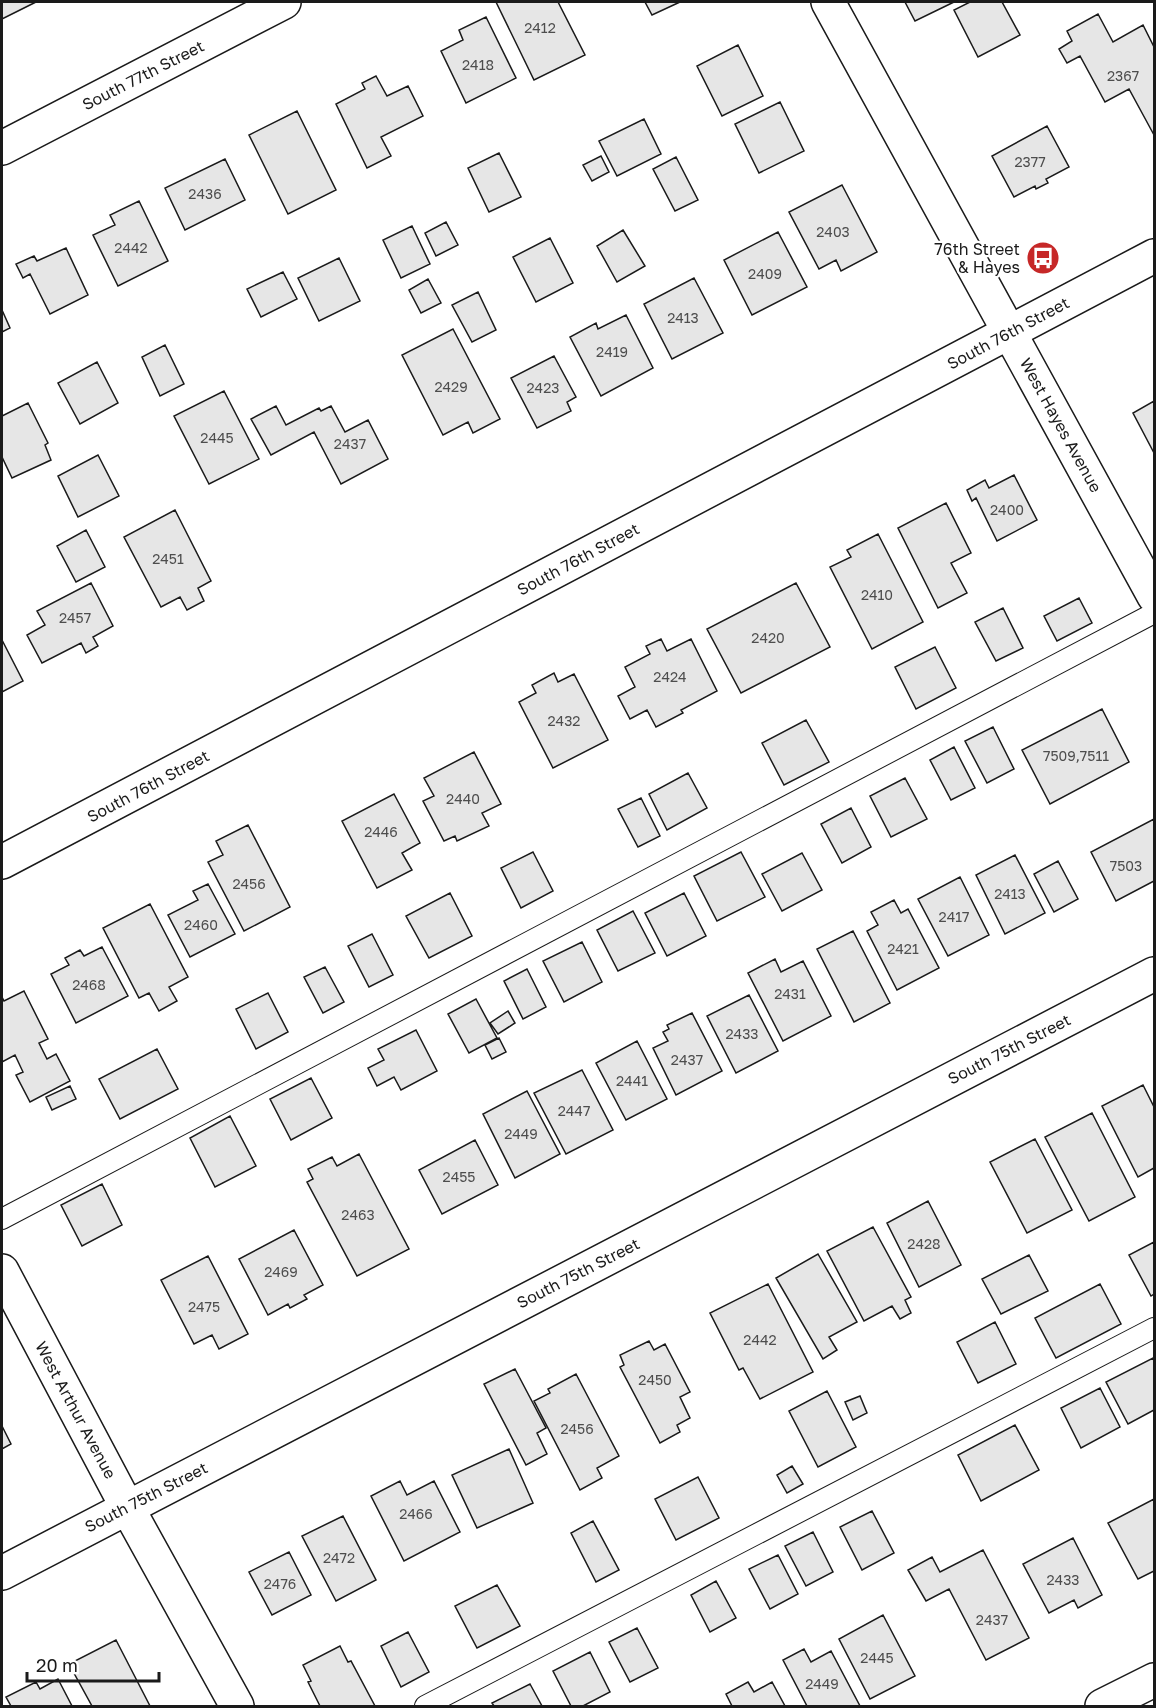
<svg xmlns="http://www.w3.org/2000/svg" width="1156" height="1708" font-family="'Golos Text',sans-serif">
<style>
.building{fill:#e6e6e6;stroke:#1a1a1a;stroke-width:1.5}
.lines{fill:none;stroke-linecap:round;stroke-linejoin:round}
.service-casing{stroke:#1a1a1a;stroke-width:22}
.minor-casing{stroke:#1a1a1a;stroke-width:36}
.secondary-casing{stroke:#1a1a1a;stroke-width:36}
.service{stroke:#fff;stroke-width:20}
.minor{stroke:#fff;stroke-width:33}
.secondary{stroke:#fff;stroke-width:33}
.labels{text-anchor:middle;stroke-width:4.5;stroke-linejoin:round;paint-order:stroke}
.number-label{font-size:14px;fill:#4d4d4d}
.street-label{font-size:16px;fill:#1a1a1a;stroke:#fff}
.poi-label{font-size:16px;fill:#1a1a1a;stroke:#fff;text-anchor:end}
</style>
<rect width="100%" height="100%" fill="#fff"/>
<path class="building" d="M2 2H36L2 19Z
M496 2H558L585 55 534 80Z
M645 2H680L652 15Z
M905 2H954L915 21Z
M970 2H1002L1020 35 978 57 954 10Z
M1098 14 1113 42 1143 25 1154 47V135L1129 89 1105 102 1080 56 1067 63 1059 49 1072 41 1067 31Z
M486 17 516 78 466 103 441 51 463 40 459 30Z
M738 45 763 96 722 116 697 66Z
M376 76 387 96 408 86 423 116 381 137 391 156 367 168 336 104 365 89 362 83Z
M780 102 804 151 759 173 735 124Z
M297 111 336 190 288 214 249 135Z
M644 119 661 154 617 176 599 141Z
M1047 126 1069 167 1046 179 1048 183 1036 189 1035 186 1014 197 992 156Z
M499 153 521 197 489 212 468 168Z
M601 156 609 172 592 181 583 165Z
M676 157 698 200 675 211 653 169Z
M225 159 245 200 185 230 165 188Z
M842 185 877 252 841 271 836 260 819 269 789 212Z
M139 201 168 261 118 286 93 235 115 225 110 215Z
M446 222 458 245 436 256 425 233Z
M412 226 430 264 401 278 383 240Z
M623 230 645 266 617 282 597 246Z
M778 232 807 287 752 315 724 260Z
M550 238 573 283 536 302 513 257Z
M66 248 88 295 50 314 30 274 23 278 16 264 34 256 37 261Z
M339 258 360 301 319 321 298 278Z
M283 272 297 299 261 317 247 289Z
M694 278 723 333 672 359 644 304Z
M428 279 441 303 421 313 409 290Z
M478 292 496 330 472 342 452 305Z
M2 310 10 328 2 332Z
M626 315 653 368 601 396 570 337 596 323 598 329Z
M453 329 500 419 473 433 468 422 443 435 402 355Z
M165 345 184 384 160 396 142 357Z
M554 356 576 397 567 402 571 411 537 428 511 378Z
M97 362 118 403 80 424 58 383Z
M224 391 259 459 209 484 174 416Z
M1154 401V453L1133 413Z
M28 403 48 443 45 445 51 460 12 478 2 457V416Z
M276 406 286 425 319 408 321 411 331 406 345 432 368 420 388 459 341 484 314 432 271 455 251 419Z
M98 455 119 496 78 517 58 476Z
M1014 475 1037 520 997 541 976 498 972 501 967 490 985 480 989 488Z
M946 503 971 553 951 563 967 593 938 608 898 528Z
M175 510 211 581 198 588 204 601 187 610 180 597 161 607 124 537Z
M86 530 105 567 76 582 57 546Z
M878 534 923 622 872 649 830 567 851 557 847 550Z
M91 583 113 626 93 637 98 646 86 653 81 643 42 663 27 635 45 625 37 611Z
M796 583 830 647 741 693 707 629Z
M1079 598 1092 623 1057 641 1044 616Z
M1003 608 1023 648 996 661 975 622Z
M661 639 667 651 691 639 717 691 681 710 683 713 656 727 647 710 630 719 618 696 635 687 625 667 650 654 646 646Z
M2 640 23 681 2 692Z
M935 647 956 688 916 709 895 667Z
M554 673 558 682 574 674 608 740 553 768 519 702 536 693 532 685Z
M1102 709 1129 762 1050 804 1022 750Z
M806 720 829 762 784 785 762 743Z
M993 727 1014 769 987 783 965 741Z
M954 747 975 788 951 800 930 760Z
M474 752 501 804 482 813 489 826 457 841 455 836 444 841 423 801 434 796 424 778Z
M688 773 707 808 667 830 649 794Z
M905 778 927 819 891 837 870 796Z
M394 794 420 843 402 853 412 870 377 888 342 821Z
M641 798 660 836 638 847 618 809Z
M851 808 871 847 842 863 821 824Z
M1154 819V881L1116 901 1091 852Z
M248 825 290 907 244 931 208 862 223 855 216 841Z
M533 852 553 891 521 908 501 868Z
M741 852 765 897 717 921 694 876Z
M802 853 822 890 782 911 762 874Z
M1015 855 1045 913 1005 934 976 875Z
M1058 861 1078 899 1054 912 1034 874Z
M960 877 989 935 948 956 918 899Z
M208 884 235 934 190 957 168 915 198 900 193 891Z
M450 893 472 936 429 958 406 916Z
M684 893 706 936 667 956 645 913Z
M894 900 901 913 908 909 939 968 897 990 867 931 878 925 871 912Z
M150 904 188 977 169 987 177 1001 159 1011 149 993 139 998 103 928Z
M633 911 655 953 618 971 597 930Z
M853 931 890 1003 854 1022 817 949Z
M372 934 393 975 369 987 348 946Z
M582 942 602 982 564 1002 543 961Z
M102 947 128 996 76 1023 51 974 69 965 65 958 80 950 84 956Z
M775 959 781 972 803 961 831 1016 783 1041 748 973Z
M325 967 344 1002 323 1013 304 977Z
M527 969 546 1007 523 1019 504 981Z
M24 991 48 1039 39 1043 47 1059 56 1054 70 1081 30 1102 16 1075 23 1072 15 1055 2 1062V997L4 1001Z
M268 993 288 1032 256 1049 236 1009Z
M749 995 778 1051 736 1073 707 1016Z
M476 999 497 1038 469 1053 448 1014Z
M508 1011 515 1023 498 1034 490 1023Z
M692 1013 722 1071 676 1095 653 1048 668 1041 663 1032 669 1029 667 1025Z
M416 1030 437 1071 401 1090 394 1077 377 1086 368 1068 384 1060 378 1049Z
M499 1038 506 1052 492 1059 485 1045Z
M637 1041 667 1099 626 1120 596 1063Z
M157 1049 178 1089 120 1119 99 1079Z
M582 1070 613 1130 566 1154 534 1093Z
M311 1078 332 1118 291 1140 270 1099Z
M1143 1085 1154 1107V1168L1138 1177 1102 1106Z
M70 1086 76 1099 52 1110 46 1097Z
M527 1091 560 1154 515 1178 483 1114Z
M1092 1113 1135 1197 1089 1221 1045 1137Z
M230 1116 256 1166 215 1187 190 1138Z
M1035 1139 1072 1210 1027 1233 990 1162Z
M475 1140 498 1185 442 1214 419 1170Z
M359 1154 409 1249 357 1276 307 1182 313 1179 308 1169 332 1157 337 1166Z
M102 1184 122 1225 82 1246 61 1205Z
M928 1201 961 1265 919 1287 887 1223Z
M873 1227 911 1297 905 1300 911 1313 900 1319 892 1306 864 1321 827 1251Z
M294 1230 323 1285 304 1295 307 1299 290 1308 288 1304 268 1315 239 1259Z
M1154 1242V1294L1151 1296 1129 1255Z
M818 1254 857 1322 829 1337 837 1350 823 1359 776 1278Z
M1029 1255 1048 1291 1001 1314 982 1279Z
M208 1256 248 1334 219 1349 212 1335 194 1344 161 1280Z
M768 1284 813 1372 760 1399 743 1368 739 1370 710 1313Z
M1100 1284 1121 1324 1056 1358 1035 1318Z
M995 1322 1016 1364 978 1383 957 1342Z
M649 1341 654 1350 665 1344 690 1392 680 1397 690 1418 677 1425 680 1432 660 1443 620 1367 624 1365 620 1355Z
M1153 1358 1154 1361V1410L1128 1424 1106 1382Z
M515 1369 546 1428 537 1433 547 1454 526 1465 484 1384Z
M576 1374 619 1456 597 1468 602 1478 580 1490 534 1401 550 1393 548 1389Z
M1100 1388 1120 1427 1081 1448 1061 1408Z
M827 1391 856 1447 818 1467 789 1411Z
M860 1396 867 1413 853 1420 845 1402Z
M1015 1425 1039 1470 981 1501 958 1455Z
M2 1426 11 1444 2 1449Z
M509 1449 533 1503 477 1528 452 1475Z
M792 1466 803 1484 787 1493 777 1475Z
M698 1477 719 1518 676 1540 655 1499Z
M400 1481 407 1495 434 1481 460 1532 404 1561 371 1496Z
M1154 1499V1571L1138 1579 1108 1523Z
M872 1511 894 1553 862 1570 840 1527Z
M343 1516 376 1580 336 1601 302 1536Z
M593 1521 619 1570 596 1582 571 1533Z
M813 1532 833 1572 806 1586 785 1546Z
M1073 1538 1102 1595 1078 1608 1074 1600 1049 1613 1023 1564Z
M983 1550 1029 1638 986 1660 949 1589 926 1601 908 1570 932 1557 940 1572Z
M289 1552 311 1595 272 1615 249 1572Z
M778 1555 798 1594 770 1609 749 1569Z
M716 1581 736 1618 710 1632 691 1595Z
M497 1585 520 1626 477 1648 455 1606Z
M883 1615 915 1676 870 1699 839 1639Z
M637 1628 658 1668 630 1682 609 1642Z
M408 1632 429 1672 401 1687 381 1646Z
M116 1640 150 1706H92L69 1664Z
M340 1646 348 1662 351 1661 375 1706H320L308 1682 311 1681 303 1665Z
M804 1649 811 1662 831 1651 860 1706H807L783 1660Z
M590 1652 610 1692 583 1706H571L553 1671Z
M58 1679 72 1706H11L6 1697 36 1682 40 1689Z
M748 1682 754 1692 772 1682 785 1706H732L726 1694Z
M530 1684 542 1706H494L492 1703Z"/>
<g class="lines">
<defs>
<path id="service" d="M2 1219 1154 613
M425 1706 1154 1328"/>
<path id="minor" d="M828 2 1154 596
M2 148 284 2
M2 1271 127 1507 237 1706
M2 1573 1154 974
M1102 1706 1154 1680"/>
<path id="secondary" d="M2 862 1154 256"/>
</defs>
<use href="#service" class="service-casing"/>
<use href="#minor" class="minor-casing"/>
<use href="#secondary" class="secondary-casing"/>
<use href="#service" class="service"/>
<use href="#minor" class="minor"/>
<use href="#secondary" class="secondary"/>
</g>
<defs>
<symbol id="bus-disc" viewBox="-11 -11 22 22"><circle r="9.5" fill="#c62828" stroke="#fff"/><path d="M-5-6H5V4H4V6H2V4H-2V6H-4V4H-5ZM-3.5-4V0h7V-4ZM-3.5 1.2v1.5H-2V1.2ZM2 1.2v1.5H3.5V1.2Z" fill="#fff"/></symbol>
</defs>
<g fill-rule="evenodd">
<use href="#bus-disc" x="1024" y="239" width="38" height="38"/>
</g>
<g class="labels">
<g class="number-label">
<text x="540" y="33">2412</text>
<text x="478" y="70">2418</text>
<text x="1123" y="81">2367</text>
<text x="1030" y="167">2377</text>
<text x="205" y="199">2436</text>
<text x="833" y="237">2403</text>
<text x="131" y="253">2442</text>
<text x="765" y="279">2409</text>
<text x="683" y="323">2413</text>
<text x="612" y="357">2419</text>
<text x="451" y="392">2429</text>
<text x="543" y="393">2423</text>
<text x="217" y="443">2445</text>
<text x="350" y="449">2437</text>
<text x="1007" y="515">2400</text>
<text x="168" y="564">2451</text>
<text x="877" y="600">2410</text>
<text x="75" y="623">2457</text>
<text x="768" y="643">2420</text>
<text x="670" y="682">2424</text>
<text x="564" y="726">2432</text>
<text x="1076" y="761">7509,7511</text>
<text x="463" y="804">2440</text>
<text x="381" y="837">2446</text>
<text x="1126" y="871">7503</text>
<text x="249" y="889">2456</text>
<text x="1010" y="899">2413</text>
<text x="954" y="922">2417</text>
<text x="201" y="930">2460</text>
<text x="903" y="954">2421</text>
<text x="89" y="990">2468</text>
<text x="790" y="999">2431</text>
<text x="742" y="1039">2433</text>
<text x="687" y="1065">2437</text>
<text x="632" y="1086">2441</text>
<text x="574" y="1116">2447</text>
<text x="521" y="1139">2449</text>
<text x="459" y="1182">2455</text>
<text x="358" y="1220">2463</text>
<text x="924" y="1249">2428</text>
<text x="281" y="1277">2469</text>
<text x="204" y="1312">2475</text>
<text x="760" y="1345">2442</text>
<text x="655" y="1385">2450</text>
<text x="577" y="1434">2456</text>
<text x="416" y="1519">2466</text>
<text x="339" y="1563">2472</text>
<text x="1063" y="1585">2433</text>
<text x="280" y="1589">2476</text>
<text x="992" y="1625">2437</text>
<text x="877" y="1663">2445</text>
<text x="822" y="1689">2449</text>
</g>
<g class="street-label">
<text transform="translate(143 75) rotate(-27)" y="6">South 77th Street</text>
<text transform="translate(1008 333) rotate(-28)" y="6">South 76th Street</text>
<text transform="translate(1061 425) rotate(61)" y="6">West Hayes Avenue</text>
<text transform="translate(578 559) rotate(-28)" y="6">South 76th Street</text>
<text transform="translate(148 786) rotate(-28)" y="6">South 76th Street</text>
<text transform="translate(1009 1049) rotate(-27)" y="6">South 75th Street</text>
<text transform="translate(578 1273) rotate(-27)" y="6">South 75th Street</text>
<text transform="translate(76 1410) rotate(62)" y="6">West Arthur Avenue</text>
<text transform="translate(146 1497) rotate(-27)" y="6">South 75th Street</text>
</g>
<g class="poi-label">
<text x="1020" y="255">76th Street<tspan x="1020" dy="18">&amp; Hayes</tspan></text>
</g>
</g>
<rect width="1156" height="1708" fill="none" stroke="#1a1a1a" stroke-width="6"/>
<path d="M27 1672v9h132v-9" fill="none" stroke="#1a1a1a" stroke-width="3"/>
<text x="36" y="1672" font-size="18" fill="#1a1a1a" stroke="#ffffff" stroke-width="4.5" paint-order="stroke">20 m</text>
</svg>
